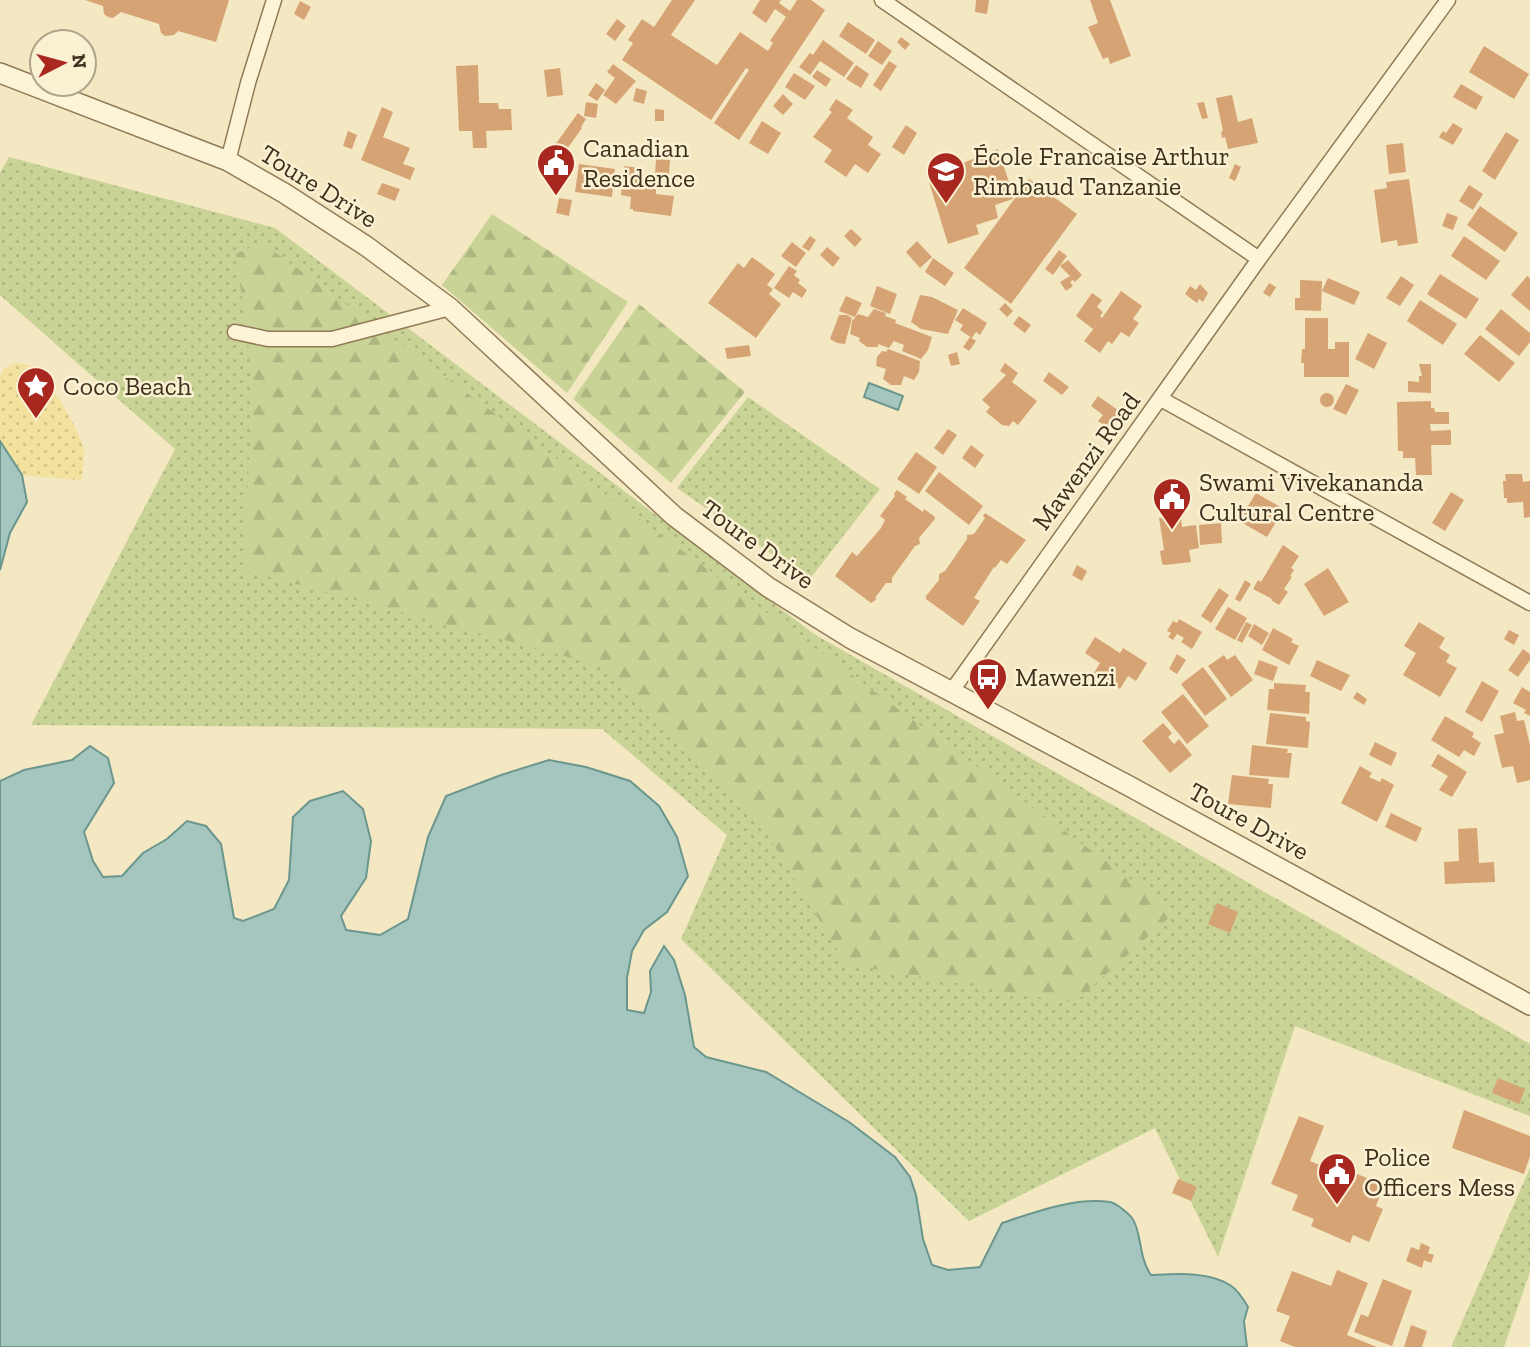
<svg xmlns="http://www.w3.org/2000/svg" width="1530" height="1347" font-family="'Zilla Slab',serif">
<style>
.green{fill:url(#green-dots)}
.forest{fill:url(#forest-firs)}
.sand{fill:url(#sand-dots)}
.water{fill:#a5c6bf;stroke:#6b968e;stroke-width:2}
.building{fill:#d6a474}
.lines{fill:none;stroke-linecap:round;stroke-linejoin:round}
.minor-casing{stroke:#917a57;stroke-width:17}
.tertiary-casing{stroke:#917a57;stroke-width:22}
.minor{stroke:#fdf4d7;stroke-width:14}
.tertiary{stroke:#fdf4d7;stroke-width:19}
.labels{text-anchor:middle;stroke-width:5;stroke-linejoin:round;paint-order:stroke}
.poi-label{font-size:26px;fill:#3f2f1d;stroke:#faf1d3;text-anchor:start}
.street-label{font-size:26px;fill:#3f2f1d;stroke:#faf1d3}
</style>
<defs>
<pattern id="green-dots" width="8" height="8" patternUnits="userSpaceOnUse" patternTransform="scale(1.75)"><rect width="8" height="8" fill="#c8d395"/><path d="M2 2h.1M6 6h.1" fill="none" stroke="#adb580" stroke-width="1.8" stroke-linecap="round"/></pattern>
<pattern id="forest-firs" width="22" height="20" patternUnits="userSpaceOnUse" patternTransform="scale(1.75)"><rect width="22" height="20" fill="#c8d395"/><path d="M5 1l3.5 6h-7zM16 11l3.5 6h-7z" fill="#adb580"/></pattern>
<pattern id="sand-dots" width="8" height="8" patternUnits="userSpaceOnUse" patternTransform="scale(1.75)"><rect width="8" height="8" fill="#f3e29d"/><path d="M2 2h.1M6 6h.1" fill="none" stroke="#d1c287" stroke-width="1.8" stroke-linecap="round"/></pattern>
</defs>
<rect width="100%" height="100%" fill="#f4e8c3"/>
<path class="green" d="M9 157 275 228 814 634 1530 1044V1116L1295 1026 1218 1257 1155 1128 969 1221 681 939 727 835 602 729 31 725 175 449 0 295V173Z
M748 397 880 489 809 580 677 488Z
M1530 1168V1272L1504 1347H1451Z"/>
<path class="forest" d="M492 214 628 302 567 393 442 285Z
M261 242 1175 912 1074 1003 846 964 763 827 609 668 244 570 253 380 236 254Z
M639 304 745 392 671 483 573 399Z"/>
<path class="sand" d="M16 363C26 363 35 367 41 374 53 387 79 430 83 447 85 458 83 469 81 480L22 475 0 441V376L4 369Z"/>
<path class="water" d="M869 383 903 396 898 410 864 397Z
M0 441 22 475 27 502 10 533 0 570Z
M90 746 108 758 114 783 84 832 93 861 103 877 122 876 143 853 167 839 187 821 206 826 221 844 234 918 243 921 274 909 289 880 293 817 310 801 343 791 363 809 371 841 366 878 341 916 346 930 380 935 408 919 428 837 446 796 501 775 549 760 586 767 630 781 659 806 677 837 688 876 667 912 644 930 632 951 627 978V1010L644 1013 651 992 650 971 664 946 674 960 685 995 694 1047 706 1057 766 1072 849 1122 895 1157 910 1177 916 1195 923 1239 932 1265 948 1270 980 1267 1002 1223C1035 1212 1075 1197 1110 1202 1116 1203 1128 1213 1132 1218 1142 1231 1138 1257 1151 1275 1175 1274 1209 1271 1230 1285 1238 1290 1244 1300 1248 1307L1244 1321 1247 1347H0V781L24 770 72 760Z"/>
<path class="building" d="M85 0H229L216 42 178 31 174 35 165 36 161 33 159 24 121 12 113 18 108 17 104 14 103 6Z
M672 0H695L671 35 717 65 740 32 768 51 773 43 770 41 786 17 775 9 766 23 752 13 760 0H781L779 3 790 11 797 0H811L825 10 739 140 714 123 749 70 746 68 711 120 622 60 633 43 628 40 642 19 654 27Z
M976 0H989L987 14 975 12Z
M1090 0H1110L1131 56 1110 64 1108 57 1103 59 1088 27 1098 23Z
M300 1 311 7 304 20 294 14Z
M617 19 626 26 615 41 606 34Z
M848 22 875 40 866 54 839 36Z
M901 37 910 44 905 50 897 42Z
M823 40 854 63 844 77 820 61 810 75 799 67 810 53 813 55Z
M878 41 892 51 882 65 868 56Z
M1484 46 1529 74 1514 99 1469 72Z
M889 61 897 66 881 91 873 85Z
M613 64 636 81 616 104 603 95 615 78 607 72Z
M478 65 479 103H498L499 109H511L512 130 486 131 487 148H473L472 131H459L456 66Z
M856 65 869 74 861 88 846 79Z
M560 68 563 95 547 97 544 70Z
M817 70 831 79 826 87 812 77Z
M794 73 815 86 805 100 785 87Z
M596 83 605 90 597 101 588 95Z
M1461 84 1483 97 1476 110 1453 97Z
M636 88 647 91 644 104 633 101Z
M783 94 793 104 783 115 773 106Z
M1232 95 1238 122 1252 118 1258 143 1228 149 1225 137 1222 138 1221 132 1223 131 1216 98Z
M836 99 853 110 847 118 873 137 868 145 881 154 868 173 855 164 846 177 824 162 832 150 813 137 832 112 829 110Z
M586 102 598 104 596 118 584 116Z
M1204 102 1208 118 1202 119 1197 103Z
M382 107 393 112 383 137 410 148 403 164 415 168 410 180 361 160Z
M655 109 664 110V121H655Z
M578 113 586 119 581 127 582 128 557 163 547 156Z
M762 121 781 133 768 154 749 143Z
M1453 123 1463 129 1453 145 1439 137 1443 131 1446 133Z
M906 125 917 133 904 155 892 147Z
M348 131 357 135 352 149 343 146Z
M1506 132 1519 140 1495 180 1482 171Z
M1403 143 1406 172 1389 174 1386 145Z
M998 149 1009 182 986 189 987 193 1009 186 1013 199 995 205 998 218 976 225 979 234 948 244 929 182 955 174 953 167Z
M656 159 670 160 669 174 655 173Z
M579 164 615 169 614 176 622 177 624 166 641 168 639 185 651 186V189H656V194L674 196 671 216 633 211V209H630L631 197 621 195 622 185 613 184 612 197 575 192Z
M1235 164 1241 167 1235 181 1229 178Z
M1029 179 1077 214 1011 304 964 268Z
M1409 179 1418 243 1398 246 1397 240 1381 243 1374 190 1387 188 1386 182Z
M382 183 400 189 395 201 377 194Z
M1469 185 1483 194 1473 210 1459 201Z
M559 198 572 200 569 216 556 213Z
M1480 206 1518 233 1505 252 1467 225Z
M1447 213 1458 217 1453 230 1442 226Z
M851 229 862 239 855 247 844 236Z
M810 236 816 240 809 251 802 247Z
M1464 236 1500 261 1486 280 1451 256Z
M917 241 932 257 920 268 906 252Z
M792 242 806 253 796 267 781 256Z
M827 247 840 258 833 267 820 255Z
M1059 250 1067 256 1053 275 1045 269Z
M752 257 775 274 767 285 773 289 769 294 781 304 756 338 708 303 738 263 744 268Z
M933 258 954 273 945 286 925 272Z
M1068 260 1082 275 1075 282 1073 280 1070 282 1073 286 1066 291 1060 282 1070 276 1060 266Z
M789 266 797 271 794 275 800 280 798 283 807 290 802 298 793 292 789 298 774 288Z
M1440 274 1479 299 1466 319 1427 294Z
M1401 276 1414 285 1400 306 1386 298Z
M1527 276 1530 278V311L1511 295Z
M1328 278 1360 292 1354 305 1322 291Z
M1300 280 1322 281 1321 311 1295 310V298H1300Z
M1269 283 1276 287 1270 297 1263 293Z
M1200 284 1208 293 1203 302 1199 299 1197 303 1185 294 1190 286 1196 290Z
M877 286 897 294 890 314 870 306Z
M1121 291 1142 306 1133 319 1139 323 1129 337 1121 332 1112 344 1108 341 1100 353 1084 341 1098 323 1093 329 1076 316 1092 293 1102 300 1097 307 1103 312 1100 316 1102 318Z
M920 295 932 297 958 310 948 334 921 329 911 322Z
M846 296 862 303 855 317 839 311Z
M1420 300 1457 324 1443 345 1407 321Z
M1005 303 1013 311 1007 317 999 309Z
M963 308 987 323 980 335 976 332 972 338 960 330 963 325 955 320Z
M874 309 886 313 885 316 896 320 895 323 932 337 928 350 921 359 902 351 904 345 894 341 889 348 878 344V347H867L859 341 860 338 850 334 852 321 858 314 868 317Z
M1501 309 1530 333V342L1519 356 1485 329Z
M839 315H847L852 318 845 344 837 343 830 339Z
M1019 316 1031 325 1025 333 1013 324Z
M1305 318H1328V349H1335V342H1349V377H1304V363H1301L1302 349H1305Z
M1368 333 1387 343 1374 369 1355 359Z
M1480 335 1515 363 1499 382 1464 354Z
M970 337 976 341 969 351 963 347Z
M749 345 751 356 727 359 725 348Z
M888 349 920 361 919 372 914 380 904 376 901 385H891L883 379 886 369 876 366 877 357 882 351 886 352Z
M957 352 960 364 951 366 948 355Z
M1005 363 1018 373 1012 382 1037 401 1018 425 1013 421 1009 426 1002 425 986 412 990 407 982 400 1006 375 1000 371Z
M1419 364H1431V393L1408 392V381L1419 382V376H1422Z
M1049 372 1069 387 1062 395 1043 381Z
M1346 384 1359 390 1346 415 1333 409Z
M1320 400a7 7 0 1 1 14 0a7 7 0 1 1-14 0Z
M1098 396 1122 413 1110 429 1098 421 1103 415 1091 406Z
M1431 401V408H1434L1435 412H1449V424H1430L1431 431 1451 430V445H1431L1432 475H1416L1415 458H1403V451H1398L1397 402Z
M948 429 957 435 943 455 934 448Z
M971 445 984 455 975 468 962 458Z
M916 452 937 467 919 494 897 479Z
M939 472 983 506 969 525 925 491Z
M1505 474H1522L1523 482 1530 481V517L1524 518 1523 502 1507 503V498H1504L1503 481H1506Z
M897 490 907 497 905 499 923 512 924 509 934 516 935 519 919 538 920 544 915 546 892 578V583H886L875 598 877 599 871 603 835 576 852 552 857 556 881 528 885 520 880 516 895 496 894 494Z
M1451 492 1464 500 1445 531 1432 523Z
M1256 493 1284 509 1267 537 1239 521Z
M985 513 1026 540 1007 564 1001 560 995 568 994 567 974 598 980 601 963 626 926 599V596L939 580V574L945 571 967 539V535L974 534 985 518 983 516Z
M1181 515 1182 527 1196 525 1199 548 1189 550 1191 562 1165 565 1162 564 1160 551 1164 550 1159 518Z
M1221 523 1222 543 1200 545 1199 525Z
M1283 545 1299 556 1291 568 1294 570 1290 576 1292 577 1284 589 1288 592 1279 605 1271 600 1272 599 1253 589 1258 580 1261 582Z
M1077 565 1087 571 1082 581 1072 575Z
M1328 568 1349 602 1324 616 1304 584Z
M1245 580 1251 584 1240 602 1235 599Z
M1219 588 1229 595 1211 623 1201 616Z
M1228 607 1247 618 1235 640 1215 629Z
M1179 619 1202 632 1192 649 1181 642 1184 638 1177 634 1173 640 1168 637 1171 633 1167 631 1173 621 1177 623Z
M1246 622 1252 625 1242 643 1237 640Z
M1419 622 1445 638 1439 648 1450 655 1446 662 1457 668 1440 697 1403 675 1416 653 1404 646Z
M1254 624 1269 633 1262 645 1248 636Z
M1273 628 1293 639 1291 642 1299 646 1289 665 1262 650Z
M1509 630 1519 635 1514 645 1504 639Z
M1095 637 1120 653 1123 648 1147 663 1136 681 1128 676 1120 689 1094 673 1100 663 1085 653Z
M1523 649 1530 654V660L1518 677 1508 670Z
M1177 654 1186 660 1177 674 1169 669Z
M1224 655 1227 660 1235 655 1253 680 1231 697 1208 666Z
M1259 660 1278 667 1273 681 1254 674Z
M1317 660 1350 675 1341 691 1310 676Z
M1203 667 1227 699 1205 716 1181 684Z
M1482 681 1499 691 1482 722 1465 712Z
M1274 683 1306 685 1305 692H1310L1309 714 1267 710 1269 689H1274Z
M1522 687 1530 692V716L1524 713 1526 710 1513 703Z
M1357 692 1367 699 1364 705 1353 698Z
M1183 694 1209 726 1187 744 1161 712Z
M1515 712 1517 721 1524 720 1530 745V780L1517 783 1513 766 1502 768 1494 735 1504 733 1500 716Z
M1270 713 1306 717V721L1310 722 1308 748 1266 744Z
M1445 716 1474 733 1472 737 1481 743 1474 756 1464 750 1459 757 1431 740Z
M1163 723 1172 733 1168 737 1174 744 1179 739 1192 755 1170 773 1142 741Z
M1375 742 1397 753 1391 766 1369 755Z
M1252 745 1288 749 1287 753H1292L1289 778 1249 775Z
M1438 754 1467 772 1452 797 1439 790 1448 776 1431 766Z
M1360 766 1372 773 1369 777 1380 782 1382 778 1394 785 1377 822 1341 803Z
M1232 775 1269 779 1268 784H1273L1271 808 1228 804Z
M1391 813 1422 828 1416 842 1385 827Z
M1477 828 1479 863 1494 862 1495 882 1445 884 1444 862 1459 861 1458 829Z
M1217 903 1238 912 1230 933 1208 924Z
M1498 1078 1525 1089 1519 1104 1492 1093Z
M1464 1110 1530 1136V1156L1524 1174 1452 1148Z
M1299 1116 1324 1126 1310 1161 1343 1175 1345 1169 1384 1185 1376 1206 1383 1209 1369 1242 1353 1235 1350 1243 1311 1226 1314 1219 1292 1210 1298 1195 1271 1184Z
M1178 1179 1197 1187 1191 1201 1172 1193Z
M1421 1243 1430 1247 1428 1253 1434 1255 1431 1263 1424 1260 1422 1268 1406 1261 1411 1247 1419 1250Z
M1337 1270 1368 1283 1347 1335 1377 1347H1295L1280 1341 1290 1316 1276 1311 1292 1271 1331 1286Z
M1383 1279 1412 1291 1392 1346 1354 1332 1361 1314 1368 1317Z
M1411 1325 1427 1331 1422 1347H1404Z"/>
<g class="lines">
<defs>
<path id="minor" d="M882 0 1259 259
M228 161 248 83 274 0
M235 332 268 339H332L450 308
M1161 399 1530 603
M951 692 1259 259 1448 0"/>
<path id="tertiary" d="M0 73 228 161 284 193 366 246 450 308 674 516 768 587 850 638 1129 786 1530 1005"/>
</defs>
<use href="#minor" class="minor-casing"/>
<use href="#tertiary" class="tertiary-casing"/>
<use href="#minor" class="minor"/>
<use href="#tertiary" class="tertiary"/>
</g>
<defs>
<symbol id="civic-pin" viewBox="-11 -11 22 30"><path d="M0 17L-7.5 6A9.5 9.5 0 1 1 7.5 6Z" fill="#a8271f" stroke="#faf1d3"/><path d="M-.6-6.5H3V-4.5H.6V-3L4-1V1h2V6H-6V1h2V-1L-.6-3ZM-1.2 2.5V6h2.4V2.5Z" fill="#fff"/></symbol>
<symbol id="school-pin" viewBox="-11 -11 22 30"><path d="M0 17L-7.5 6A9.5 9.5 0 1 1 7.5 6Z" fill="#a8271f" stroke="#faf1d3"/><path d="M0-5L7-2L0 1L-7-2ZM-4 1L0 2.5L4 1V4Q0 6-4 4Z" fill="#fff"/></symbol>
<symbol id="sight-pin" viewBox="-11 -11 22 30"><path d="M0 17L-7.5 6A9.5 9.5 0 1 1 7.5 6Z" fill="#a8271f" stroke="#faf1d3"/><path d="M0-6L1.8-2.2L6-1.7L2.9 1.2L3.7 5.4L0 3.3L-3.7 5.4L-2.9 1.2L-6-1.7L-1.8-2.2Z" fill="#fff"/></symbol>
<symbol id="bus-pin" viewBox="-11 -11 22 30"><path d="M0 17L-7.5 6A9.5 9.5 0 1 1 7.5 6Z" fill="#a8271f" stroke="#faf1d3"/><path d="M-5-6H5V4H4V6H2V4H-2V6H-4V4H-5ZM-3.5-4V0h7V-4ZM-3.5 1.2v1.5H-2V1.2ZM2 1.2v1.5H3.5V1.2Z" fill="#fff"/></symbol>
</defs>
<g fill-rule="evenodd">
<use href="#civic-pin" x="534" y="141" width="44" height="60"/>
<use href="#school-pin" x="924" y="149" width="44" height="60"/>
<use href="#sight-pin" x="14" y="364" width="44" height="60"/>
<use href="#civic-pin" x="1150" y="475" width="44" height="60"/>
<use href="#bus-pin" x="966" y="655" width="44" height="60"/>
<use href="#civic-pin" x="1315" y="1150" width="44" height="60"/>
</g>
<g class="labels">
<g class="poi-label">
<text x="583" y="157">Canadian<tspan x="583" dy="30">Residence</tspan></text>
<text x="973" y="165">École Francaise Arthur<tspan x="973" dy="30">Rimbaud Tanzanie</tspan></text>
<text x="63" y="395">Coco Beach</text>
<text x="1199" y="491">Swami Vivekananda<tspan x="1199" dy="30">Cultural Centre</tspan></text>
<text x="1015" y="686">Mawenzi</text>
<text x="1364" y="1166">Police<tspan x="1364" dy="30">Officers Mess</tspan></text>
</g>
<g class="street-label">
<text transform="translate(319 186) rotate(32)" y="9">Toure Drive</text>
<text transform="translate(1086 461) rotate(-54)" y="9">Mawenzi Road</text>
<text transform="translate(758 544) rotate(36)" y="9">Toure Drive</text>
<text transform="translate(1249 821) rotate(29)" y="9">Toure Drive</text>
</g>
</g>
<g transform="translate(63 63) rotate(84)"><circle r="33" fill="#faf1d3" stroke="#afa38a" stroke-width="2"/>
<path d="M0-5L12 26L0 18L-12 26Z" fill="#a8271f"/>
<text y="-10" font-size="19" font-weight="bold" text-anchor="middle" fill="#3f2f1d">N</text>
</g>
</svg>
